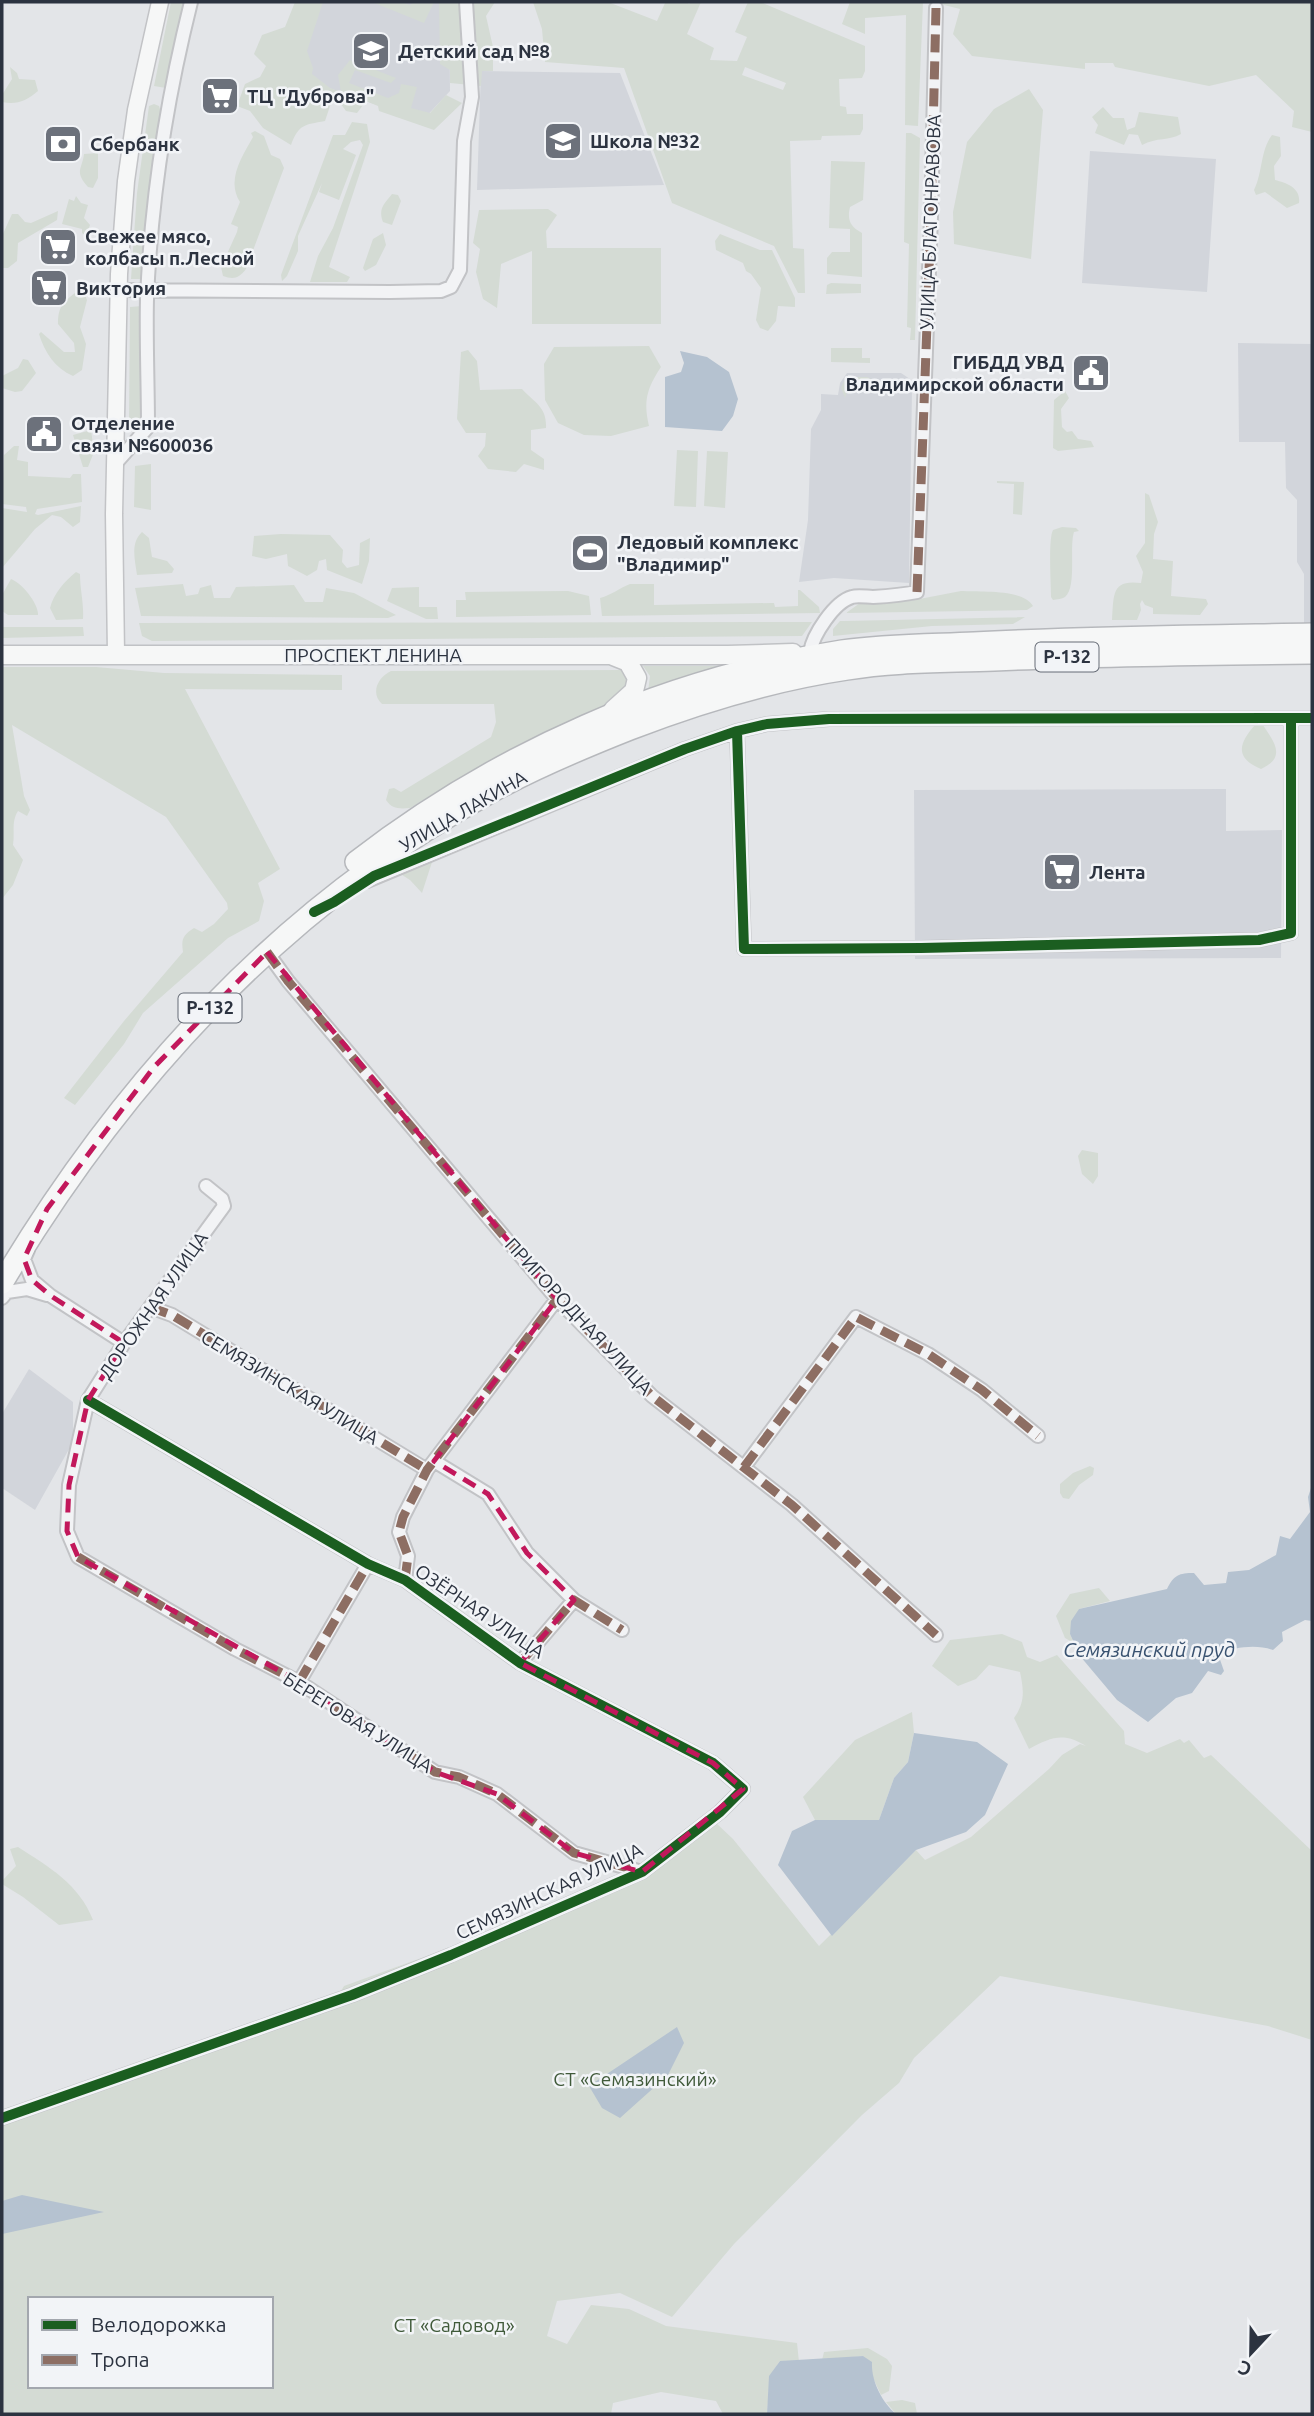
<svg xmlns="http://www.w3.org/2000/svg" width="1314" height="2416" font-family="Ubuntu,sans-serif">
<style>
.built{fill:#d2d5db}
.green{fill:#d4dbd4;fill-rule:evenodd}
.water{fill:#b5c2d0}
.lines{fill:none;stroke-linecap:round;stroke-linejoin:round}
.street-casing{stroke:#c2c3c6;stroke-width:16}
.secondary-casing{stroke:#c2c3c6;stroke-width:19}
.primary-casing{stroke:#c0c2c5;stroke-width:21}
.highway-casing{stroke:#b6b8bc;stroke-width:24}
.street{stroke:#f2f3f5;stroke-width:12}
.secondary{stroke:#f6f7f7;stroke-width:16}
.primary{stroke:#f6f7f7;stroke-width:18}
.highway{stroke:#f6f7f7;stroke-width:21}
.quiet{stroke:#8d6e63;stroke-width:9;stroke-dasharray:18 9;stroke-linecap:butt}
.cycleway-casing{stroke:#f2f4f7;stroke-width:15}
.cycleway{stroke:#1b5e20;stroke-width:10}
.marked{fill:none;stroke:#c2185b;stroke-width:5;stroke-dasharray:14 9;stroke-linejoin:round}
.labels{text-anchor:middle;stroke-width:5;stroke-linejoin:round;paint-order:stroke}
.shield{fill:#f2f4f7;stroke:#676d77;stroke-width:2}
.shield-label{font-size:18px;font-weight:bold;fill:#2c3340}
.poi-label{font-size:19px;font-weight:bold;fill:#2c3340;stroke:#f2f4f7;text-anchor:start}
.street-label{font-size:19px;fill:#2c3340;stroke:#f2f4f7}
.park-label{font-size:19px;fill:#405a3a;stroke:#f2f4f7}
.water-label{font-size:21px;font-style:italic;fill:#395270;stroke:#f2f4f7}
</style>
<rect width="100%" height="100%" fill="#e3e5e8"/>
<path class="built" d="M310 2H449L450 91 422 121 284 72Z
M481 71 620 73 664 185 477 190Z
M1090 151 1216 159 1207 292 1082 283Z
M1238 343 1312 344V627H1304V574L1297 562V500L1286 488 1285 442H1239Z
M847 373H901L910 379 912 389 909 583 834 578 799 582 808 520 811 429 821 410V394L838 395 840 383Z
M1226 789V831L1282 830 1281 958 915 959 914 790Z
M29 1369 73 1402V1442L35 1510 2 1488V1414Z"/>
<path class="green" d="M171 2H186L166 88 154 86Z
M295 2H323L307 51 313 68 312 74 330 88 341 92 338 75 350 60 396 78 391 83 355 70 349 83 388 98 399 93 401 84 417 87 411 108 430 113 446 95 462 103 434 130 379 111 378 106 366 101 357 113 346 111 338 100 331 103 325 121C304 125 299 124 291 145L263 128 250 111 237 106 245 84 260 77 266 66 254 54 262 35 285 27Z
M372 2H401L410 5 414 2H434L424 23Z
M436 2H495L486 16 493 47V71H482L481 86 450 83V70L440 64 439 3Z
M533 2H608L657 21 665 3 662 2H687L689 4 691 2H701L687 34 714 48 710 60 737 61 747 37 735 32 748 2H760L865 46V71L862 78 839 79 840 106 846 107 847 114H863V129L860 135 822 136 821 140 790 141 793 248 804 249 805 293H798L774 246 672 203 624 68 545 62 542 29ZM745 67 786 83 783 90 742 75Z
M850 2H923L918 126 905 125 906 15 865 18V34L842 24Z
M932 2H1312V132L1292 127 1294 111 1256 75 1209 86 1115 67 1113 63H1085V69L972 56 953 34 960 9Z
M10 67 17 73 19 79 35 80 38 91C26 101 17 105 2 102V95L12 79Z
M1029 89 1043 110 1031 259 954 244 953 212 967 142 994 109Z
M154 104 159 106 161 112 148 194 143 279H131L137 193 149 106Z
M1103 107 1113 118H1124L1127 130 1135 127 1139 112 1178 117 1181 134C1169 141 1157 137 1142 145L1138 135 1129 134 1124 145 1095 133 1098 125 1092 117Z
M352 122 367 124 370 142 329 267 350 277 347 282H310L318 256 333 228 363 145 360 140 351 142 343 149 356 155 339 200 319 192 322 183 298 236V251L287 276 282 281 281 275 333 135H345Z
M255 131 264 136 271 155 280 159 284 168 246 269C239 278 234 280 223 276L221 267 237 232 238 227 231 224 240 202C226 180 242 157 253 137L251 133Z
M906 133H911L920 138 915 340H910L911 328 907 327 909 244 904 242Z
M1272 135 1280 137 1281 156 1274 166 1275 180C1287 183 1301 188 1299 203L1287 208 1265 192 1256 195 1254 190C1263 172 1260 151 1272 135Z
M98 153V178L93 188 88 187C74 171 82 170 84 154Z
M831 161 865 162 863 200 850 207C847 220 850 226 862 233V277L827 274V258L832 252H850V229L829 228Z
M392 194 398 195 401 201 392 225 383 222C378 209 384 204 392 194Z
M76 196 81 203 88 205 84 218 90 225 86 236 82 233V229L62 224 69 199 74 201Z
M548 209 557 215 546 231 547 248H661V324H532V251L501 264 497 308 483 299 476 272 480 249 473 243 479 210Z
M58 211 57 220 18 243 17 261 8 268H2V236L12 214H18L25 222 31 223Z
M383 233 386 245 376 265 365 271 363 268 373 239Z
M720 234 760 250H772L795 298V307L778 306 776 321 768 331 760 328 756 320 761 288 751 274 746 271 743 263 716 250 715 241Z
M831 283 861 284V293L826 294 827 285Z
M75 293 85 295 87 300 80 327 86 344 82 370 73 376C55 368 45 353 39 334L41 332 64 352H75L74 343 58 324C58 308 62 303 75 293Z
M142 306 141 423 129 427 130 307Z
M649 346 661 367C647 388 643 401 649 426L611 436 584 435 558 423 545 400 544 364 554 347Z
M831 348H862V358H870V363L831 362Z
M468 350 477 361 480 390 522 389C535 403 547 407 546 428L531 430V450L544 459V470L524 464 516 472 488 469 478 456 485 446 486 433H466L457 419 461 352Z
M23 359 28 360 36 373 22 391 15 392 2 388V376L18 368Z
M857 377H867L880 383 877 389 862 383 857 388 848 389 845 398 841 388 844 381Z
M1065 391 1069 398 1061 409 1062 427 1067 432 1072 431 1078 439 1091 441 1094 447 1058 451 1053 448 1054 400Z
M91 430 94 452 88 467H83L73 435Z
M14 446H19L17 460 28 462V476L70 478 73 474H81L82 502 37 509 35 514 38 515 81 506 80 522 73 527 61 517 52 515 35 529 2 568V508L27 512 26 507 2 504 4 455Z
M677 450 698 451 696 507 674 506Z
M707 451 728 452 725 508 704 506Z
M151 464V510L134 507 135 466Z
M997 481 1024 482 1022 515 1013 514 1014 484 997 483Z
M1145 493 1149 495 1158 522 1154 534 1153 559 1173 561 1171 596 1206 599 1208 604 1200 615 1153 614V608L1145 605 1142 600 1140 604 1141 610 1137 620H1112C1114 595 1111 579 1141 583L1143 572 1136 556 1145 543Z
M1062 527 1076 528 1079 531 1074 532C1069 547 1077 588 1065 597 1062 599 1057 599 1053 600L1051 597C1051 583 1048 540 1053 530Z
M142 532 149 538 152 557 167 561 174 569 172 573 137 575C135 560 130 543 142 532Z
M281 534 330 535 343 550 342 562 347 568 359 565 360 543 370 538 369 561 362 584 327 570 326 559 319 561 317 570 307 576 288 566 287 554 266 559 252 556 254 536Z
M76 572 80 574C80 590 84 603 83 619L56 620 50 608C54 593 64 582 76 572Z
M11 579C22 583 39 604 38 615H8L2 611V595Z
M183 584 186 596 198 594 200 588 211 585 214 598H230L236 587 294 585 305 602H323L326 588 354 593 396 615 388 618 141 616 135 588Z
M630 584H654V605L771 603H774L775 607 798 606V590H800L819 607 820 613 602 616 600 598C612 595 619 588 630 584Z
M419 587V607H437L438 619H426L387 601 392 588Z
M568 591 589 596 591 615 456 617V600H466L465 592Z
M961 591C980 592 1024 589 1033 606L1027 610 846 613 860 603 909 601Z
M1025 617 1013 624 932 626 833 636V629L840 621H844Z
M812 622 802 636 152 641 142 636 139 623Z
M2 627H83L84 636 2 638Z
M643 666H724L648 692 650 676Z
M2 667H96L164 673 342 675V690L185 689 280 869 258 883 264 901 259 921 228 938 143 1013 124 1044 75 1105 64 1098 124 1021 183 952C181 939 183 935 194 928L202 932 214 924 228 909 227 903 166 817 12 725 24 796 30 810 27 816 18 811C11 822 15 832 13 845L23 860 13 885 2 899Z
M623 670 631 684 613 702 480 766 410 808C399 809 392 809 386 800L389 789 394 788 401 792 491 737 496 722 494 704H382C370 693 378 677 391 671Z
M1255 725H1263C1274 742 1287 757 1261 769 1234 758 1239 743 1255 725Z
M433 859 422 893 410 880 399 873Z
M1082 1150 1098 1153V1176L1093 1184 1082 1174 1078 1156Z
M1090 1466 1094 1468 1093 1475 1079 1485 1069 1499 1063 1498 1060 1493V1484L1073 1473Z
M1099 1588 1110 1601 1079 1609 1070 1634 1074 1643 1065 1638 1056 1616 1070 1594Z
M1002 1634 1022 1642 1027 1657 1040 1662 1057 1655 1124 1731 1125 1744 1147 1753 1180 1739 1184 1743 1189 1740 1204 1758 1211 1755 1312 1851V2040L1268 2026 1000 1976 914 2058 899 2083 862 2115 734 2244 672 2317 620 2293 557 2301 547 2336 567 2344 591 2305 629 2309 666 2326 797 2343 799 2362 780 2361 770 2376 767 2414H723L716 2401 661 2392 613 2403 611 2414H2V2111L187 2045 339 1994 344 1986 642 1878 715 1822 733 1839 819 1946 916 1850 925 1860 971 1837 1049 1769 1062 1755 1080 1744 1086 1746C1064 1732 1051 1737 1029 1749L1014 1718C1025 1703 1024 1691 1020 1672L989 1665 976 1679 958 1686 932 1666 950 1640ZM30 2299H271V2386H30Z
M912 1712 914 1733 908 1762 894 1778 879 1820H815L803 1797 855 1740Z
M18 1847C49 1867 79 1884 93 1920L59 1925 23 1897 2 1884V1881L16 1866 10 1849Z
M868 2348 887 2359 892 2366 889 2391 881 2395 863 2356 822 2360 824 2352Z
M902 2400 915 2403 917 2414H896L886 2402Z"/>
<path class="water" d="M680 351 707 357 729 372 738 399 733 416 722 431 665 427V377L681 372 684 363Z
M1312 1485V1621L1305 1620 1282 1632 1283 1641 1273 1650C1256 1644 1235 1647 1218 1654L1224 1671 1221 1675 1208 1671 1192 1693 1176 1698 1148 1722 1117 1700 1080 1656 1070 1634 1071 1621 1079 1609 1167 1589C1174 1575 1179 1573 1194 1573L1204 1585 1226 1583 1228 1572 1249 1570 1276 1555 1280 1536 1290 1539 1310 1512 1308 1497Z
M914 1733 977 1742 1008 1764 985 1815 966 1832 916 1850 832 1936 778 1865 792 1831 815 1820H879L894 1778 908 1762Z
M677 2027 684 2043 668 2075 620 2118 602 2108 589 2086Z
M22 2195 104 2212 2 2234V2201Z
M863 2356 872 2362C871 2381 882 2402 896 2414H767L769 2376 780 2361Z"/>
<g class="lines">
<defs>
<path id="street" d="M118 290 390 292 441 291 451 287 460 270 464 141 472 97 466 2
M116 463 148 427C148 385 146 341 147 299 151 199 167 98 191 2
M810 652C813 635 834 602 852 597 858 595 867 597 873 597 889 596 902 595 917 592L931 217 936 8
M737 731 744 949 921 948 1259 940 1291 933V718
M367 881 685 749 737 731 767 724 829 719 1312 718
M267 952 288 981 557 1299 652 1396 792 1505 936 1635
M206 1186 222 1199 224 1206 124 1343 88 1400 69 1485 67 1531 78 1557 235 1649 299 1682 435 1772 459 1777 497 1794 574 1853 642 1872
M28 1250 24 1259 32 1280 51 1296 124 1343
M2 1298 7 1292 27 1289 47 1295
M150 1307 172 1315 427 1470
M434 1461 488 1494 527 1553 574 1600 622 1630
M744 1467 856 1317 928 1354 982 1390 1038 1436
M405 1580 408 1556 399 1532 403 1517 427 1470 557 1299
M520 1663 574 1600
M299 1682 368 1564
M2 2118 352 1995 451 1955 642 1872 720 1812 743 1789 713 1763 520 1663 405 1580 368 1564 88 1400"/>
<path id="secondary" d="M116 654 114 514 119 274 126 181 136 110 160 2"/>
<path id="primary" d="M2 655H728L793 653
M613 710 634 691 637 678 628 662 613 656"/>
<path id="highway" d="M356 862C497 753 665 678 842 651 885 645 930 645 974 643 1086 637 1199 636 1312 634
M2 1283C122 1082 282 906 489 793 534 768 582 748 630 729 700 702 773 680 847 669 895 661 945 662 994 660 1100 655 1206 654 1312 653"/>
</defs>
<use href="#street" class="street-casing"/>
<use href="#secondary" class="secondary-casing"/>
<use href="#primary" class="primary-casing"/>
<use href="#highway" class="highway-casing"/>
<use href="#street" class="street"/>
<use href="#secondary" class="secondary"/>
<use href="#primary" class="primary"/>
<use href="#highway" class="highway"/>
<path class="quiet" d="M917 592 931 217 936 8
M267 952 288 981 557 1299 652 1396 792 1505 936 1635
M150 1307 172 1315 427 1470
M744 1467 856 1317 928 1354 982 1390 1038 1436
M78 1557 235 1649 299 1682 435 1772 459 1777 497 1794 574 1853 639 1871
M405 1580 408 1556 399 1532 403 1517 427 1470 557 1299
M520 1663 574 1600 622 1630
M299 1682 368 1564"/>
<defs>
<path id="cycleway" d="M737 731 744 949 921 948 1259 940 1291 933V718
M314 912 334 902 374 876 685 749 737 731 767 724 829 719 1312 718
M2 2118 352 1995 451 1955 642 1872 720 1812 743 1789 713 1763 520 1663 405 1580 368 1564 88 1400"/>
</defs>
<use href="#cycleway" class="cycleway-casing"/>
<use href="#cycleway" class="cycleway"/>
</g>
<path class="marked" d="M267 952 557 1299 434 1461 488 1494 527 1553 574 1600 520 1663 713 1763 743 1789 642 1872 574 1853 497 1794 435 1772 299 1682 78 1557 67 1531 69 1485 88 1400 124 1343 51 1296 32 1280 24 1259 47 1209 154 1067Z"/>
<defs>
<symbol id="school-square" viewBox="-11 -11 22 22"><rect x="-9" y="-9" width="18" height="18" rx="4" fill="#6c717b" stroke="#f2f4f7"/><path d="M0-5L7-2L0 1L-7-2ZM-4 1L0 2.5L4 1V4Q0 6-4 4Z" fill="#fff"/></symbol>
<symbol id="supermarket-square" viewBox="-11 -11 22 22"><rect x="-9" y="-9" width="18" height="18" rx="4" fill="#6c717b" stroke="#f2f4f7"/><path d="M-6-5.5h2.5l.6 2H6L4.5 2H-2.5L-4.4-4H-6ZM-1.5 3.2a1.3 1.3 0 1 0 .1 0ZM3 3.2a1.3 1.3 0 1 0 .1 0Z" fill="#fff"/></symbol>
<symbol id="bank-square" viewBox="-11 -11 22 22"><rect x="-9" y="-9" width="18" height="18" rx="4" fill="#6c717b" stroke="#f2f4f7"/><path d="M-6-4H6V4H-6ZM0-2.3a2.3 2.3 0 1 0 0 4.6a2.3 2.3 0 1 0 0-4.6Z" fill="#fff"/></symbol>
<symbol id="civic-square" viewBox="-11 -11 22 22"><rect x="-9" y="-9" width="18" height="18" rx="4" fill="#6c717b" stroke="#f2f4f7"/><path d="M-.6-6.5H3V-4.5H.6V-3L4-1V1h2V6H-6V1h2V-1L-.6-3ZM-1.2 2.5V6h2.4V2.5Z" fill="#fff"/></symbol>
<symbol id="stadium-square" viewBox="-11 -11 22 22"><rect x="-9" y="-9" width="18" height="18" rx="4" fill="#6c717b" stroke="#f2f4f7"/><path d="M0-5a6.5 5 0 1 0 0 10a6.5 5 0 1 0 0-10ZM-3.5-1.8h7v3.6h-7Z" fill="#fff"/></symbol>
</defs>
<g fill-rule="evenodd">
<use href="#school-square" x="349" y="29" width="44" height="44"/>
<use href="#supermarket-square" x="198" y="74" width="44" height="44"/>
<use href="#school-square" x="541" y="119" width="44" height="44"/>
<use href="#bank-square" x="41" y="122" width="44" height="44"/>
<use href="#supermarket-square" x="36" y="225" width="44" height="44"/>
<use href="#supermarket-square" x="27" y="266" width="44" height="44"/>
<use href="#civic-square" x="1069" y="351" width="44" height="44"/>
<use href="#civic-square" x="22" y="412" width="44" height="44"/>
<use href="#stadium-square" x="568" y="531" width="44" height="44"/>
<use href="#supermarket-square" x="1040" y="850" width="44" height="44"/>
</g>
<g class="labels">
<g class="shield">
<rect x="1035.5" y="642.5" width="63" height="29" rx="5"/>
<rect x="178.5" y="993.5" width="63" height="29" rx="5"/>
</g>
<g class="shield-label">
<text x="1067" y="663">Р-132</text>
<text x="210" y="1014">Р-132</text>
</g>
<g class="poi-label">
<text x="398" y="58">Детский сад №8</text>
<text x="247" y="103">ТЦ "Дуброва"</text>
<text x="590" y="148">Школа №32</text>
<text x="90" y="151">Сбербанк</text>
<text x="85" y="243">Свежее мясо,<tspan x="85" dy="22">колбасы п.Лесной</tspan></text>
<text x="76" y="295">Виктория</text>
<text x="1064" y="369" text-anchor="end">ГИБДД УВД<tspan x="1064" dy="22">Владимирской области</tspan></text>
<text x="71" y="430">Отделение<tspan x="71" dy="22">связи №600036</tspan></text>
<text x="617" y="549">Ледовый комплекс<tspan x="617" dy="22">"Владимир"</tspan></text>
<text x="1089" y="879">Лента</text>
</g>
<g class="street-label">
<text transform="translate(930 222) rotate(-88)" y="7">УЛИЦА БЛАГОНРАВОВА</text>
<text x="373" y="662">ПРОСПЕКТ ЛЕНИНА</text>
<text transform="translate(463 811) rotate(-30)" y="7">УЛИЦА ЛАКИНА</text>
<text transform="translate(153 1305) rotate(-55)" y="7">ДОРОЖНАЯ УЛИЦА</text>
<text transform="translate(579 1316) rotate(47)" y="7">ПРИГОРОДНАЯ УЛИЦА</text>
<text transform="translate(290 1387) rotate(31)" y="7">СЕМЯЗИНСКАЯ УЛИЦА</text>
<text transform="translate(480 1611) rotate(34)" y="7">ОЗЁРНАЯ УЛИЦА</text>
<text transform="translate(358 1722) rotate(32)" y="7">БЕРЕГОВАЯ УЛИЦА</text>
<text transform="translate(549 1891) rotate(-25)" y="7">СЕМЯЗИНСКАЯ УЛИЦА</text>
</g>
<g class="park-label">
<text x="635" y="2086">СТ «Семязинский»</text>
<text x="454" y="2332">СТ «Садовод»</text>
</g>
<g class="water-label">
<text x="1149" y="1657">Семязинский пруд</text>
</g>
</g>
<rect width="1314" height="2416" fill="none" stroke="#2c3340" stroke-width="7"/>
<rect x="28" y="2297" width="245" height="91" fill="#f2f4f7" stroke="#a3a7ae" stroke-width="2"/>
<rect x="42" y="2320" width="35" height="10" fill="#1b5e20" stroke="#a3a7ae" stroke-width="2"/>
<text x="91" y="2332" font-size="21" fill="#2c3340">Велодорожка</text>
<rect x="42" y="2355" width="35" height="10" fill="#8d6e63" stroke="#a3a7ae" stroke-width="2"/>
<text x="91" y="2367" font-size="21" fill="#2c3340">Тропа</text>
<g transform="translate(1251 2353) rotate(202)" stroke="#f2f4f7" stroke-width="5" paint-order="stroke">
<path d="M0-5L12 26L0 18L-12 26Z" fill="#2c3340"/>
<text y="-10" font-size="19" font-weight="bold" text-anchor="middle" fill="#2c3340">С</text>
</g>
</svg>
